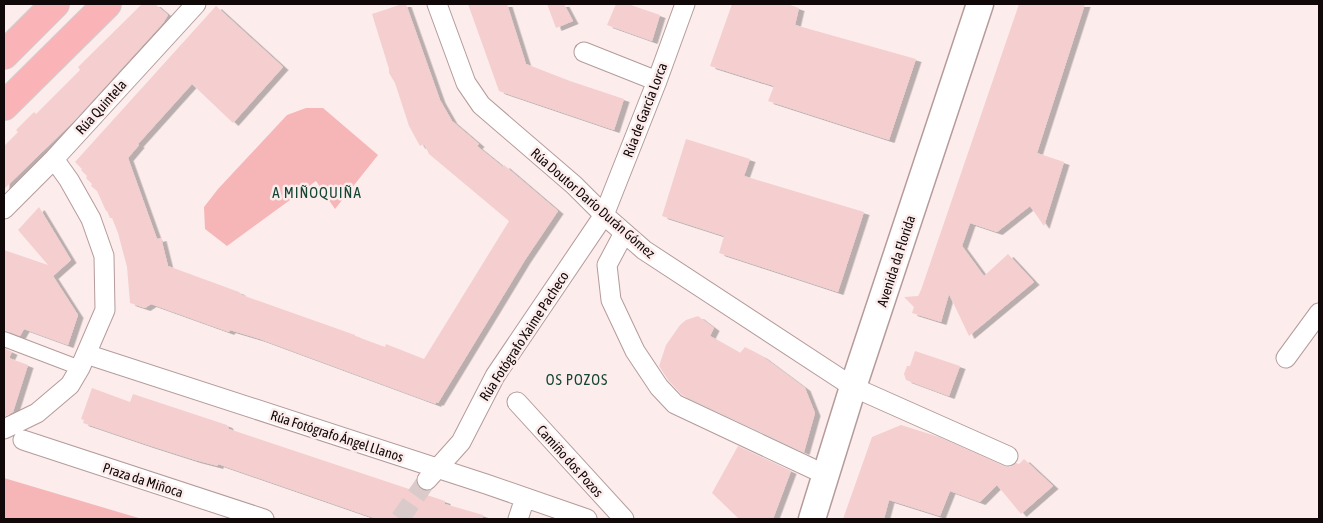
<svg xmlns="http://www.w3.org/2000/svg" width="1323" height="523" font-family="'Asap Condensed',sans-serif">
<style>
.green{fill:#f6b6b7}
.building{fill:#f5cfcf;filter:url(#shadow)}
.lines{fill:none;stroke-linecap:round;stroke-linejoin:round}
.minor-tunnel{stroke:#dacaca;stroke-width:19;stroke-dasharray:19 9;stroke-linecap:butt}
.pedestrian-casing{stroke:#b59b9b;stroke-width:16}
.minor-casing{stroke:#b59b9b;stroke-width:21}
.secondary-casing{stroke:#b59b9b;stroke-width:29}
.primary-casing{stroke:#cfcece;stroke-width:30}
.pedestrian{stroke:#fff;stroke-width:14}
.minor{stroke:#fff;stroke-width:19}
.secondary{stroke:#fff;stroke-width:26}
.primary{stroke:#fab4b7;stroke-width:28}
.labels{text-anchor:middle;stroke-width:5;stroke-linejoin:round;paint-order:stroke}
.street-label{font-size:14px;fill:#110909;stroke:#fdecec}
.neighbourhood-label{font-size:15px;letter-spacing:1px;fill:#144636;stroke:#fdecec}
</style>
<defs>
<filter id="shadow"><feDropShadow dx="5.5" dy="3" stdDeviation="0" flood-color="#0004"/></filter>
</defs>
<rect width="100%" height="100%" fill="#fdecec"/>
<path class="green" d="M306 108H323L378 155 335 209 316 181 227 246 205 229 204 207 218 189 287 115Z
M4 478 142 519H4Z"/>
<path class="building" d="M142 4H155L168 15 163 23 74 121 4 189V146L18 132 16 130 34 112 36 114 80 70 78 67Z
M402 4H406L440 100 452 121 479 144 477 146 503 167 504 165 558 211 525 260 438 403 436 402V404L260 339 230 330 229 332 151 304 145 308 130 303 127 267 118 233 112 218H110L107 211H106L97 191 91 186 92 184 86 178 87 176 81 170 82 169 75 162 216 6 283 67 233 123 192 84 138 144 139 145 128 158 157 239 161 238 168 266 239 292 242 295 355 335V336L385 347 386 344 424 359 509 221 429 154 424 144 420 146 409 126 395 83 389 73V69L372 14Z
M468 4H507L526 64 570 81 624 99 614 130 499 91Z
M547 4H564L573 21 556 28Z
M616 4H628L660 15 652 41 607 25Z
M732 4H787L799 8 795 25 916 59 889 140 768 101 774 86 710 66Z
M1019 4H1085L1037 153 1064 162 1044 226 1030 206 997 232 970 223 962 246 984 276 1008 254 1034 282 969 336 949 294 941 322 912 313 914 307 904 297 918 296 921 290Z
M686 139 750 159 744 176 864 212 838 292 719 253 724 236 662 216Z
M39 207 71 260 53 276 78 315 68 345 24 329 20 336 4 330V250L48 265 18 230Z
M698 316 714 328 710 336 740 353 745 347 762 356 805 388 815 413 804 452 682 395 668 380 659 366 666 345 680 325 686 320Z
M4 348 12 352 9 358 28 365 13 412 4 417Z
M915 351 960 366 949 396 906 380 904 374 907 366H910Z
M92 388 130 402 133 394 227 425 229 429 445 501V504L483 515 482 519H377L218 464V466L195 460 148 445 83 423 84 420 81 419Z
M901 425 939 437 1004 466 1010 467 1016 463 1019 464 1024 459 1053 486 1021 514 997 485 980 502 950 491 940 516 889 500 884 519H843L872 437Z
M738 446 791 471 773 519H739L712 493Z"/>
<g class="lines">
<path class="minor-tunnel" d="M400 519 427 480"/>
<defs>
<path id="pedestrian" d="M4 339 80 368"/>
<path id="minor" d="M437 4 466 83 481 105 574 185 604 215 644 250 853 387 1008 456
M584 52 657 81
M4 209 54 159 196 4
M624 233 607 265 611 300 635 351 659 387 675 404 826 475
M86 354 486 484 587 519
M1286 358 1319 313
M517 402 624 519
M4 429 37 413 70 385 80 368 105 310 104 256 91 219 69 180 54 159
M23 440 264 519
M427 480 461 442 495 376 604 215 657 81 685 4
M518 519 525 498"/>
<path id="secondary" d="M812 519 853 387 980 4"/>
<path id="primary" d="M4 55 55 4
M4 106 107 4"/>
</defs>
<use href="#pedestrian" class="pedestrian-casing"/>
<use href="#minor" class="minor-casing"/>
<use href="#secondary" class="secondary-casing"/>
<use href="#primary" class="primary-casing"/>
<use href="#pedestrian" class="pedestrian"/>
<use href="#minor" class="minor"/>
<use href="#secondary" class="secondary"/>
<use href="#primary" class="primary"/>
</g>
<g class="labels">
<g class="street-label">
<text transform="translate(101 107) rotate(-48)" y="5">Rúa Quintela</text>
<text transform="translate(645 110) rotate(-69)" y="5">Rúa de García Lorca</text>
<text transform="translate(593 203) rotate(41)" y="5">Rúa Doutor Darío Durán Gómez</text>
<text transform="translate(896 261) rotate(-72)" y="5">Avenida da Florida</text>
<text transform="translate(524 336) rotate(-57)" y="5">Rúa Fotógrafo Xaime Pacheco</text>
<text transform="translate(337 436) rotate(18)" y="5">Rúa Fotógrafo Ángel Llanos</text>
<text transform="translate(570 461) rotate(48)" y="5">Camiño dos Pozos</text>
<text transform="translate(143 480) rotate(18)" y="5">Praza da Miñoca</text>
</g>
<g class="neighbourhood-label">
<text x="317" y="198">A MIÑOQUIÑA</text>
<text x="577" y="385">OS POZOS</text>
</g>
</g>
<rect width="1323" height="523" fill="none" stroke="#110909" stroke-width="10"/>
</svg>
